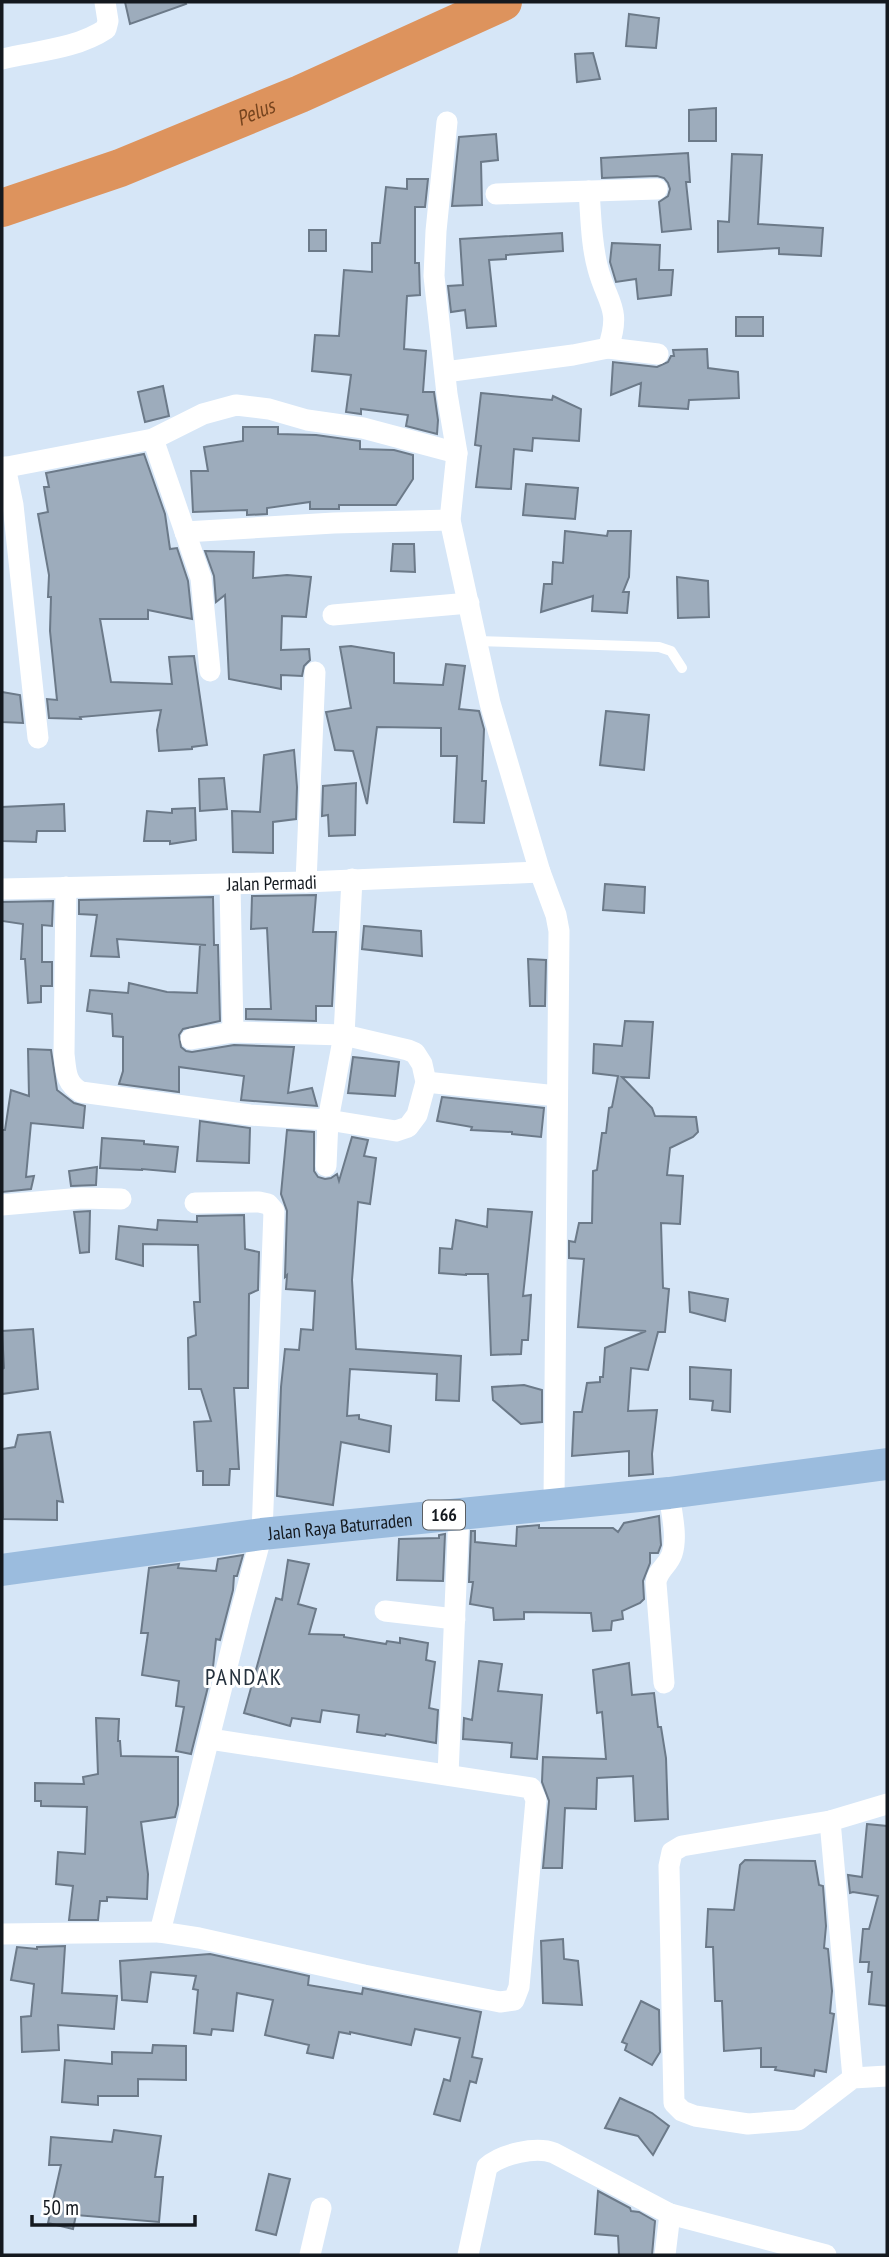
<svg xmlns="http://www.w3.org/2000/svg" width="889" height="2257" font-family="'PT Sans Narrow',sans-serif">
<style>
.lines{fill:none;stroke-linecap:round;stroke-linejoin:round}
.river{stroke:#dd935d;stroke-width:38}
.building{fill:#9dacbc;stroke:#6c7a89;stroke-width:2}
.service{stroke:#fff;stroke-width:10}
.minor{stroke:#fff;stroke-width:21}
.primary{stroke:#9bbcde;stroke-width:32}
.labels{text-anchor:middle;stroke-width:6;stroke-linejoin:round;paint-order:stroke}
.shield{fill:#fff;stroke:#5a5e62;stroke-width:2}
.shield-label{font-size:18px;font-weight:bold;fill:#14191f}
.street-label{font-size:19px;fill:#14191f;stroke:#fff}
.water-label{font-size:21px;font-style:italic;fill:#76441e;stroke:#fff}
.quarter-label{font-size:23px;letter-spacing:2px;fill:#25313d;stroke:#fff}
</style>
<rect width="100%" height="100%" fill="#d6e6f7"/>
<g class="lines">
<path class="river" id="s1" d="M2 208 120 168 300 94 503 2"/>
</g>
<path class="building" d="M125 2H185L186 4 130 24Z
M629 14 659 18 656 48 626 46Z
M593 53 600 79 577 82 575 54Z
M716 108V141H689V110Z
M496 134 498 160 481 162 482 205 452 206 459 137Z
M688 153 690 182H686L691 229 662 232 659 202 668 196 670 189 668 183 664 178 657 176 602 178 601 158Z
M732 154 762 155 758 224 823 228 821 256 779 254V248L718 252V221L729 222Z
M407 179H428L425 207H415V263H419L420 295 407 296 404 349 426 351 423 392H434L438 420 437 434 406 426 408 415 361 409V414L346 412 351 375 312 371 315 335 339 336 344 270 372 272V243H380L386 187 407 189Z
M309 230H326V251H309Z
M562 233 563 251 506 255V259L489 260 496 326 467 328 465 310 451 312 448 286 463 285 460 239Z
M612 243 660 245 659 270H673L671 295 638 299 636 279 616 282 610 262Z
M736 317H763V336H736Z
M707 349 708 368 738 372 739 398 689 400 688 409 639 406 641 383 611 395 613 362 657 367 668 362 671 356H674L673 350Z
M163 386 169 416 145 422 138 392Z
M481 393 552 400 553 396 581 409 579 441 533 438 532 451 514 449 511 489 476 487 481 446 475 445Z
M243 427H278V434L316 435 360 441V449L394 450 413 455V479L396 505H339V509H310V502L267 508V514L247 515V510L193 512 191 471H208L204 447 243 441Z
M144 454 165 514 170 549 177 548 188 581 192 619 148 610V619H100L111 682 172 684 169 657 194 656 207 745 192 747V749L159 751 157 730 161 710 80 717 81 719 49 718 47 699 57 700 50 631 51 597H48L49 575 38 514 48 512 44 487H49L46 473Z
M526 484 578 488 575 519 523 515Z
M565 531 607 536 608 531H631L629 577 623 592H629L627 613 592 611 593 596 541 612 544 584H552L553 562 563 563Z
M393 544H414L415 572 391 571Z
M205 551 254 552 253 578 287 575 311 577 306 617 282 616 281 650 309 649 310 660 304 666 302 676 281 675V689L229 679 225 595 216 602 214 576Z
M677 577 708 581 709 617 678 618Z
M351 646 394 653V683L443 685 446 664 465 666 459 709 479 711 484 729 482 781H486L484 823 454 822 457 756H441V728L377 727 367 804 353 751 335 750 326 712 351 708 340 647Z
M2 692 20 695 23 723 2 722Z
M606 711 649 715 644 770 600 765Z
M294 750 297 787 296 819 273 822V853L233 852 232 811 260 812 264 755Z
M224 778 227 809 200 811 199 779Z
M356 783 355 835 329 836 328 815 322 816 323 786Z
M64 804 65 831H37L36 842 2 841V807Z
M195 808 196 840 170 844V841H144L147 811 172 813V809Z
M605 884 645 887 644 913 603 910Z
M316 895 313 932H336L332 1006H316V1021L246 1019V1009H271L267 928 251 929 252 896Z
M213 897 214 945H218L220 1021 183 1029 179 1035 181 1047 186 1051 192 1052 234 1045 294 1047 288 1093 312 1088 317 1106 241 1100 244 1076 179 1067V1092L119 1084 123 1071V1037L113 1036 112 1014 87 1011 90 990 128 993 129 983 167 992 197 993 200 945H206L117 939 119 957 91 956 97 915 79 914V900Z
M53 901 52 926 42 925V962H52V986H41V1002L28 1003 25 959H21L23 924 2 921V902Z
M364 926 421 931 422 956 362 949Z
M528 959 546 960 545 1006H530Z
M625 1021 653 1022 649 1078 622 1077 652 1108 655 1116 696 1117 698 1132 693 1137 670 1148 667 1175 683 1176 680 1224 661 1223 663 1288 669 1289 665 1332H658L648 1370 631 1368 628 1411 657 1410 652 1454 653 1474 629 1476V1451L572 1456 574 1412H582L587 1383 600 1382V1377H603L605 1348 646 1331 578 1327 584 1259 569 1258V1241L575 1242 579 1223H592L593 1171 597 1170 602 1133H606L609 1108 612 1107 618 1076 593 1073 594 1044 622 1046Z
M28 1049 51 1050 57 1090 74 1103 85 1106 83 1128 31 1123 26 1177 34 1176 31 1189 2 1192V1130H5L11 1090 29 1096Z
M353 1057 399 1062 395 1096 348 1093Z
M442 1097 544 1108 541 1137 512 1134V1132L471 1130 472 1127 437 1121Z
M200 1121 250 1128 249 1163 197 1161Z
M287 1130 314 1132V1171L318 1177 325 1179 331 1178 337 1174 339 1181 352 1137 368 1140 364 1156 376 1158 370 1204 358 1202 352 1280 356 1349 461 1356 459 1401 436 1400 437 1374 350 1369 347 1416 359 1415V1419L391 1426 389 1452 341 1442 333 1505 277 1496 281 1387 285 1349 299 1350 301 1329 313 1330 315 1291 286 1289 287 1275 285 1277 287 1211 281 1194Z
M102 1138 144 1141V1144L178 1147 175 1172 142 1169V1170L100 1168Z
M97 1167 96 1185 71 1186 69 1171Z
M488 1209 532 1212 523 1296 531 1295 528 1340H522L521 1354 491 1355 488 1274H466V1275L439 1273 440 1248 452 1249 456 1220 487 1227Z
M90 1211 89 1252 80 1253 74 1212Z
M244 1215 245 1249 259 1252 258 1290 249 1294 248 1388H234L239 1469H230L229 1485H203V1471H197L194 1422 211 1421 201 1389H189L188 1338 196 1335 194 1302H200L198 1245 143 1244V1266L116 1259 119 1226 157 1230 158 1220 197 1222V1216Z
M689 1292 728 1299 725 1321 690 1312Z
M33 1329 38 1389 2 1394V1369L4 1368 2 1331Z
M690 1367 731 1370 730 1412 712 1410 713 1401 690 1399Z
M524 1385 542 1390V1422L521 1424 493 1400 492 1387Z
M50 1432 63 1502 57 1501V1520L3 1519 2 1449 15 1447 18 1435Z
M659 1516 661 1545 658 1553H650V1563L643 1581 644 1599 640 1603 622 1611 623 1619 612 1621 611 1630 593 1631 591 1613 524 1612V1619L494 1620 493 1608 470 1604 473 1582H469L471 1531H475V1542L516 1546 517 1527 539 1525V1528H613L618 1532 624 1523Z
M445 1534 443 1581 397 1580 399 1539 439 1538V1535Z
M243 1555 237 1576H234L233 1590 220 1640 216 1639 213 1667 191 1754 176 1751 184 1707 176 1706 179 1681 142 1675 148 1633H141L149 1568 179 1564 178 1568 216 1571 218 1559Z
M288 1560 309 1564 298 1604 316 1609 309 1634 344 1635V1637L386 1644 387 1641 400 1643V1638L428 1643 426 1660 435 1662 429 1708 438 1710 436 1743 386 1734 385 1736 357 1732 359 1715 322 1710 320 1722 292 1718 290 1726 244 1713 276 1598 282 1600Z
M479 1661 502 1664 498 1691 542 1695 537 1759 511 1757 512 1743 463 1739 464 1718 472 1720Z
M629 1663 632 1695 654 1693 658 1727H661L666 1758 668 1819 635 1821 633 1776 597 1778 596 1809 565 1808 562 1868H543L549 1801 542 1782 543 1757 606 1759 602 1712 597 1713 593 1670Z
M96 1718 119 1719 118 1741H120L121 1756 178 1757V1805L175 1817 141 1822 148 1874 147 1899 107 1897V1901H100L98 1920H69L73 1886 56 1884 58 1852 85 1854 87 1807 41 1806V1801H35V1783L84 1784 83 1777 98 1774Z
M867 1824 887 1826V2006L869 2004 872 1972H868L869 1962H860L863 1929H869L878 1896 853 1892 850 1893 848 1875 862 1877Z
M745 1860 815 1861 819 1885 823 1886 826 1926 824 1948 828 1949 832 1991 830 2013 834 2014 826 2072 815 2070 814 2076 775 2070 776 2067H761V2048L724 2051 722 2001H715L713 1947H706L708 1909 734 1910 740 1865Z
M563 1939 564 1959 578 1961 582 2005 543 2003 541 1941Z
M65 1946 62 1993 117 1996 114 2029 58 2025 59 2050 22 2052 21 2017 31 2016 34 1984 11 1980 17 1947 37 1949V1947Z
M210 1954 309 1976 308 1985 362 1994 363 1988 481 2012 472 2057 482 2059 476 2083 470 2081 460 2121 434 2114 444 2079 450 2081 460 2038 415 2029 411 2045 350 2032V2034L339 2032 333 2058 307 2053 309 2045 265 2035 273 2000 237 1993 233 2031 212 2029 211 2035 194 2033 198 1990 193 1989 196 1976 151 1972 147 2002 122 2000 120 1961Z
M641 2001 659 2010 660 2052 652 2065 625 2050 627 2044 622 2042Z
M153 2045 186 2046V2080L138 2079V2096H98V2105L62 2102 65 2060 112 2064V2052L152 2053Z
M620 2098 652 2113 669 2126 653 2155 638 2136 605 2128Z
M114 2130 161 2136 155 2177H163L159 2222 76 2215 73 2229 48 2223 61 2165H49L51 2137 112 2142Z
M269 2174 290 2179 276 2235 256 2230Z
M598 2191 630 2208 631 2211 639 2212 655 2221 652 2255H619L618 2236 595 2234Z"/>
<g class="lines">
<path class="service" d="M477 641 659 647 671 651 682 668"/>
<g class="minor">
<path d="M2 59C36 51 76 49 106 29L108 21 105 2"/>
<path d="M447 122 436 231 434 276 447 394 457 453 450 520 490 703 540 872 556 915 559 931 554 1503"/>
<path d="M589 191C591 216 591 244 598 269 607 303 622 308 608 348"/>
<path d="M496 194 657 189"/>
<path d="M445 372 573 355 608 348 658 354"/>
<path d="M153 439 201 578 210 671"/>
<path d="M5 467 13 505 38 738"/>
<path d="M2 468 153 439 203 414 236 405 269 409 307 420 363 428 457 453"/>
<path d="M185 532 334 523 450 520"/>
<path d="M333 615 469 603"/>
<path d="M306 882 315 672"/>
<path d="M230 884 233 1032"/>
<path d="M66 887 64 1054C66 1070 65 1083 81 1092L250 1115 328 1120 396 1131 408 1127 417 1115 426 1082 422 1064 415 1053 408 1050 344 1035 233 1032 191 1039"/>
<path id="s2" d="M2 889 306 882 540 872"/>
<path d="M426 1082 557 1096"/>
<path d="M326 1166 328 1120 344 1035 352 879"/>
<path d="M195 1203 259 1202 268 1204 274 1211 262 1534 241 1611 160 1932 199 1938 364 1975 500 2002 514 2000 519 1987 536 1800 531 1788 210 1739"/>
<path d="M2 1205 82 1198 121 1199"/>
<path d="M385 1611 455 1619"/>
<path d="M664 1683 656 1583C657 1570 668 1566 672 1554 678 1536 671 1511 669 1493"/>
<path d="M448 1775 459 1513"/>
<path d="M887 1804 830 1821 682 1846 672 1852 669 1866 674 2103 682 2111 695 2116 748 2124 798 2120 853 2078 887 2076"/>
<path d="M830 1821 853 2078"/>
<path d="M2 1934 160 1932"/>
<path d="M670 2214 826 2255"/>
<path d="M310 2255 321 2208"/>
<path d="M468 2255 487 2167C501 2154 536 2146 554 2153L670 2214 665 2255"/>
</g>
<path class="primary" id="s3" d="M2 1570 262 1534 669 1493 887 1464"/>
</g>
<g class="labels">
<rect class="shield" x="423" y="1500.5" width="42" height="29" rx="5"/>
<g class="shield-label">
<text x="444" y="1521">166</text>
</g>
<g class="street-label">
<text dy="7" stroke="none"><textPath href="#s2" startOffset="270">Jalan Permadi</textPath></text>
<text dy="7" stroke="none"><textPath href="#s3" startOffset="341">Jalan Raya Baturraden</textPath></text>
</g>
<g class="water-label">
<text dy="7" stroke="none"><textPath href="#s1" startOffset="271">Pelus</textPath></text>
</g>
<g class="quarter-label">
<text x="244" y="1685">PANDAK</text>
</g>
</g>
<rect width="889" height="2257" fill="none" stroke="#14191f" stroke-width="7"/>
<path d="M32 2215v10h163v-10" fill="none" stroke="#14191f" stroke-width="3.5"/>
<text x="42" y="2215" font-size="21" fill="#14191f" stroke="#ffffff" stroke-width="5" paint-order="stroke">50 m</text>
</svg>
